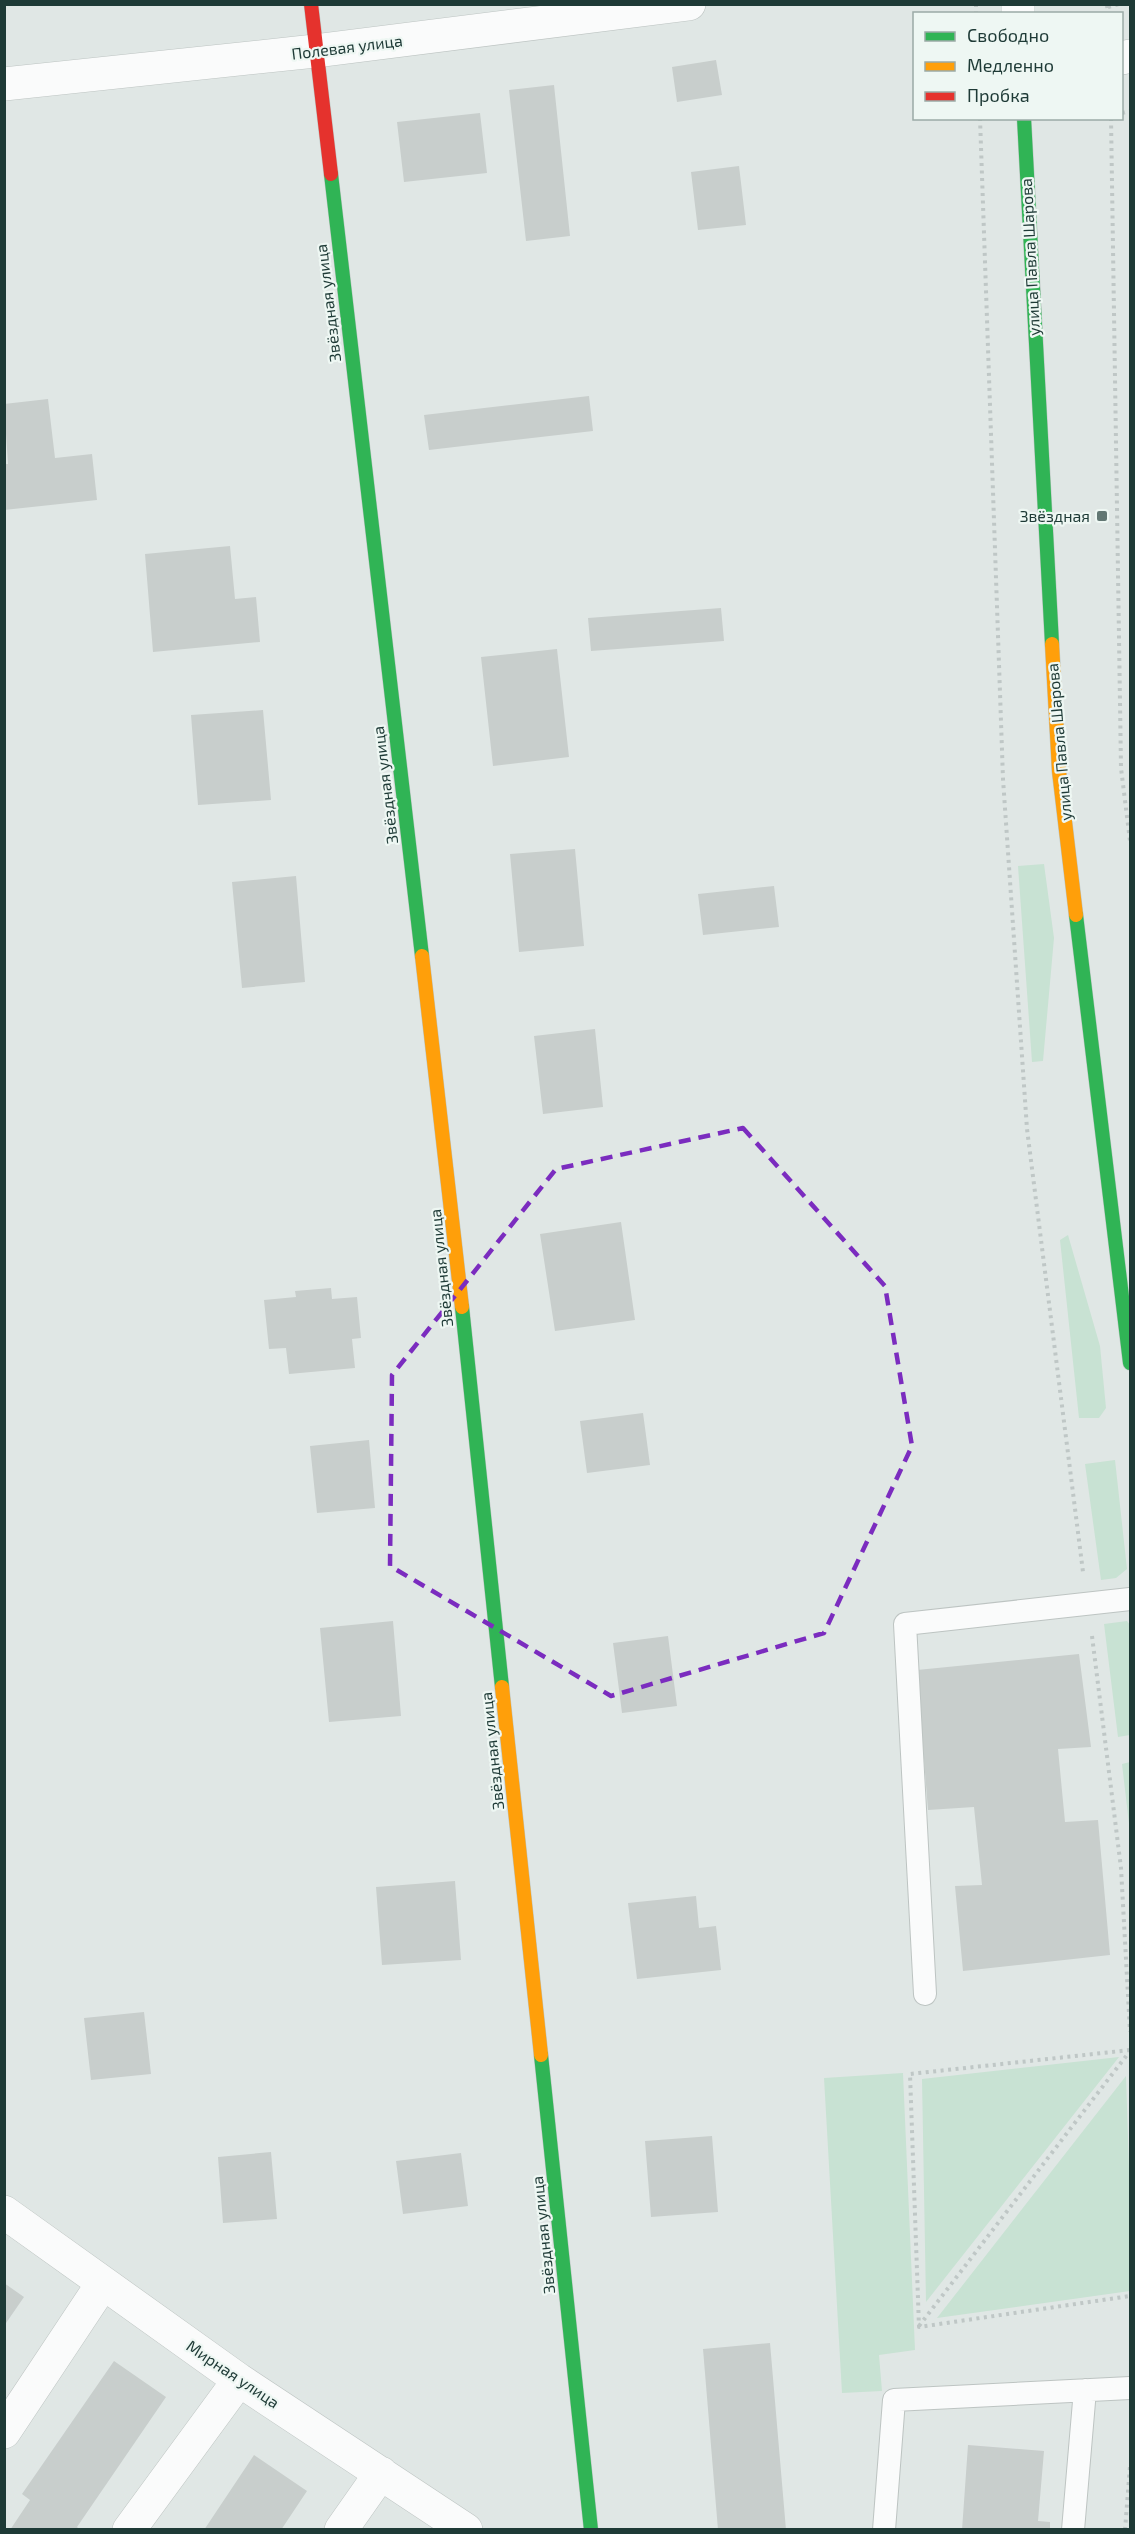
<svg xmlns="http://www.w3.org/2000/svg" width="1135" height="2534" font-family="'Exo 2',sans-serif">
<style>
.green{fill:#c8e2d3}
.building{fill:#c8cecc}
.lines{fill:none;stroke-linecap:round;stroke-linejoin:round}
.lane-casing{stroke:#bdc4c2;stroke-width:24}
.street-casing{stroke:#bdc4c2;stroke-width:34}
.fast-casing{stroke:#bcc5c2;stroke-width:15}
.slow-casing{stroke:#bcc5c2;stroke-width:15}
.jam-casing{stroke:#bcc5c2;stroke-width:15}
.path{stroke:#bfc7c6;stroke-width:4;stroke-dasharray:3 4.5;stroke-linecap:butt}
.lane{stroke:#fafbfb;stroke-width:22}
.street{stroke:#fafbfb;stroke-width:33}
.fast{stroke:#30b455;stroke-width:14}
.slow{stroke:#ff9f0a;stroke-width:14}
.jam{stroke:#e5322d;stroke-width:14}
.marked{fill:none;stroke:#7b2cbf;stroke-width:4.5;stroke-dasharray:12 8;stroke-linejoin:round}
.poi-dot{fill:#627773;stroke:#eef7f3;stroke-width:2}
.labels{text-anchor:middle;stroke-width:4.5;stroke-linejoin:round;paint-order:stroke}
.street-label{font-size:16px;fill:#1e3a36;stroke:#eef7f3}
.poi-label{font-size:16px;fill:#1e3a36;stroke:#eef7f3;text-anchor:end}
</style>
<rect width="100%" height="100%" fill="#e0e7e5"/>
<path class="green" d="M1044 864 1054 938 1043 1061 1032 1062 1018 866Z
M1068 1235 1100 1346 1106 1408 1099 1418H1079L1060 1240Z
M1115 1460 1127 1569 1116 1578 1101 1580 1085 1464Z
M1127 1621 1130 1625V1735L1118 1737 1104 1624Z
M1130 1762V1832L1122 1764Z
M1119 2057 926 2302 922 2079Z
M903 2073 915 2350 879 2355 882 2391 842 2393 824 2078Z
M1126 2076 1130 2199V2291L937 2318Z"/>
<path class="building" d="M716 60 722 95 677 102 672 67Z
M554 85 570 236 526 241 509 90Z
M480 113 487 173 404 182 397 122Z
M739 166 746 225 698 230 691 172Z
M589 396 593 431 429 450 424 415Z
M48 399 55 458 92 454 97 500 4 510V464H8L4 404Z
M230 546 235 599 256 597 260 642 153 652 145 554Z
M721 608 724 641 591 651 588 618Z
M557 649 569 757 493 766 481 657Z
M263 710 271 800 198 805 191 715Z
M575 849 584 946 519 952 510 854Z
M296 876 305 982 242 988 232 882Z
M774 886 779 927 703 935 698 894Z
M595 1029 603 1107 543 1114 534 1036Z
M621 1222 635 1320 555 1331 540 1234Z
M331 1288 332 1299 357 1297 361 1338 352 1339 355 1368 289 1374 286 1348 269 1349 264 1300 296 1297 295 1291Z
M643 1413 650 1465 587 1473 580 1421Z
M369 1440 375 1508 317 1513 310 1446Z
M393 1621 401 1716 329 1722 320 1628Z
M668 1636 677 1706 622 1713 613 1643Z
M1079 1654 1091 1747 1058 1749 1065 1822 1098 1820 1110 1955 963 1971 955 1886 982 1885 974 1807 928 1810 917 1670Z
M455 1881 461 1960 382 1965 376 1887Z
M696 1896 699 1928 716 1926 721 1970 637 1979 628 1903Z
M144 2012 151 2074 91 2080 84 2018Z
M712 2136 718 2212 651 2217 645 2141Z
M271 2152 277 2219 223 2223 218 2157Z
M461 2153 468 2206 403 2214 396 2161Z
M4 2283 24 2297 4 2326Z
M770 2343 786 2530H718L703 2349Z
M114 2361 166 2397 77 2527 80 2530H10L30 2500 22 2494Z
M968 2445 1044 2451 1038 2521 1050 2522V2530H962Z
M254 2455 307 2491 281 2530H204Z"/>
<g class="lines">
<defs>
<path id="lane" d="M925 1994 905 1624 1130 1599
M884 2530 894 2400 1130 2388
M1073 2530 1085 2390"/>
<path id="street" d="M1018 4V14
M1122 58 1130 56
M4 84 315 51 689 4
M4 2212 239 2380 466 2530
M4 2432 103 2283
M129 2530 239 2380
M341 2530 381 2473"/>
<path id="fast" d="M1024 118 1052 644
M331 174 422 956
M1076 915 1130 1363
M462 1307 502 1687
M541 2055 591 2530"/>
<path id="slow" d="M1052 644 1059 771 1076 915
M422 956 462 1307
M502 1687 541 2055"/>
<path id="jam" d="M311 4 331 174"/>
</defs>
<use href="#lane" class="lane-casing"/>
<use href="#street" class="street-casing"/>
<use href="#fast" class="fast-casing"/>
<use href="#slow" class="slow-casing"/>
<use href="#jam" class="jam-casing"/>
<path class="path" d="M976 4V14
M1107 5 1108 14
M1108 7 1119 4
M1122 113 1130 111
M980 118 1003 779 1027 1129 1083 1572
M1111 118 1121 768 1130 841
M1092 1636 1121 1868 1130 2032
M1130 2050 910 2074 919 2327 1130 2296
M919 2326 1130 2051
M1125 2530 1130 2466"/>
<use href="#lane" class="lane"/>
<use href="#street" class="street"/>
<use href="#fast" class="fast"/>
<use href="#slow" class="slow"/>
<use href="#jam" class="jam"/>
</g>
<path class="marked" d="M743 1128 885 1286 912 1446 824 1633 611 1696 390 1566 392 1375 556 1169Z"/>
<rect class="poi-dot" x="1096" y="510" width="12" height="12" rx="3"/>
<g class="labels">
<g class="street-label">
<text transform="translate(347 47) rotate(-7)" y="6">Полевая улица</text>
<text transform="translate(1030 257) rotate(-93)" y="6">улица Павла Шарова</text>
<text transform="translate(328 303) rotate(-97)" y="6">Звёздная улица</text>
<text transform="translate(1059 742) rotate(-95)" y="6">улица Павла Шарова</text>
<text transform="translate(385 785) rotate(-97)" y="6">Звёздная улица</text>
<text transform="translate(441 1268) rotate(-96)" y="6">Звёздная улица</text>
<text transform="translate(492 1751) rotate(-96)" y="6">Звёздная улица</text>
<text transform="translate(543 2235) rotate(-96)" y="6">Звёздная улица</text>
<text transform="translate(233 2374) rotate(34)" y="6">Мирная улица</text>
</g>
<g class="poi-label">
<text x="1090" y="522">Звёздная</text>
</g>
</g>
<rect width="1135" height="2534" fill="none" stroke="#1e3a36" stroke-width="12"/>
<rect x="913" y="12" width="210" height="108" fill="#eef7f3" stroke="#9baba7" stroke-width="1.5"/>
<rect x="925" y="32" width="30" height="9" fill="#30b455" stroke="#9baba7" stroke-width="1.5"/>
<text x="967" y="42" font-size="18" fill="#1e3a36">Свободно</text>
<rect x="925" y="62" width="30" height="9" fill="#ff9f0a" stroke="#9baba7" stroke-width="1.5"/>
<text x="967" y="72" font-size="18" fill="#1e3a36">Медленно</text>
<rect x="925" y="92" width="30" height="9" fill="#e5322d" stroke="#9baba7" stroke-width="1.5"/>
<text x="967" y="102" font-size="18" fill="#1e3a36">Пробка</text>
</svg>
